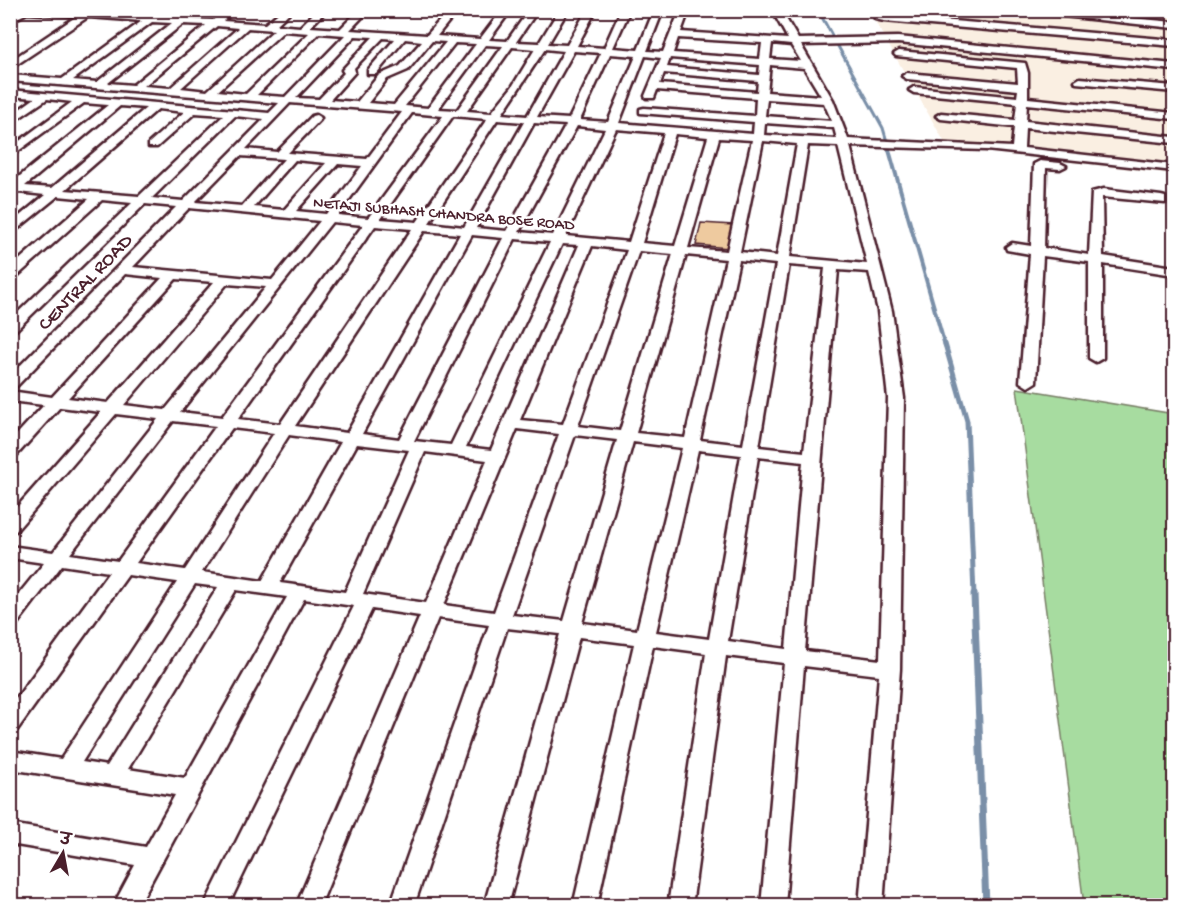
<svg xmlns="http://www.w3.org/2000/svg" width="1185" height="916" font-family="'Gochi Hand','Playpen Sans Deva',sans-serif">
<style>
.built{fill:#faefe2}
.green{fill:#a7dca0;stroke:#787e66;stroke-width:1.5}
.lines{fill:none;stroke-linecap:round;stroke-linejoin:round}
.stream-far3{stroke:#7a8fa8;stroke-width:3}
.stream-far2{stroke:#7a8fa8;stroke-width:4}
.stream-far1{stroke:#7a8fa8;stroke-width:5}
.stream{stroke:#7a8fa8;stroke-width:7}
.building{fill:#eeca9f;stroke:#4a1f2b;stroke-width:1.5}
.minor-casing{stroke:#4a1f2b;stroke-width:5}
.minor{fill:#fff;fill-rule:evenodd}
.labels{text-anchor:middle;stroke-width:5;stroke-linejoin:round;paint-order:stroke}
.far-street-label{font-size:16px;fill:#4a1f2b;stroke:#fff}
.street-label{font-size:20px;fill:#4a1f2b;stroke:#fff}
</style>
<rect width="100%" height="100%" fill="#fff"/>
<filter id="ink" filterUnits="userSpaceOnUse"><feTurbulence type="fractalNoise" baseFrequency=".0167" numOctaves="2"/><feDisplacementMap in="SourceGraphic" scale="12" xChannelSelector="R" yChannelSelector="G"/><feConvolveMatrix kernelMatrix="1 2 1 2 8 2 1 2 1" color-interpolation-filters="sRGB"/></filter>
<g filter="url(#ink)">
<path class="built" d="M869 11H1174V174L948 148Z"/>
<path class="green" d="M1017 388 1174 414V905H1084Z"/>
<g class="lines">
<path class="stream-far3" d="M818 10 883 128 890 152"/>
<path class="stream-far2" d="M889 150 945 346"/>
<path class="stream-far1" d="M945 344 967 421 974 595"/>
<path class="stream" d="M974 594 986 906"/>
</g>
<path class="building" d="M701 223 733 225 729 248 696 245Z"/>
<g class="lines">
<defs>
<path id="minor" d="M18 10 153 14 179 18 189 10H199L189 19 213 20 225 10H235L223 21 265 24 282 10H292L276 25 300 27 317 10H327L310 27 340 29 359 10H369L350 30 427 35 449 10H458L437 36 480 39 502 10H511L489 40 507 41 529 10H538L516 42 539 43 559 10H568L548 44 567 45 587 10H596L577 46 604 48 621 10H630L613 48 638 50 654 10H663L647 51 663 52 680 10H689L681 32 788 39 772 10H781L798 39 898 37 1174 64V70L898 43 801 45 833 100 848 139 1012 147 1014 127 941 119 936 116 941 113 1015 120 1017 103 914 93 909 90 914 87 1017 97 1018 90 907 79 902 76 907 73 1018 83 1017 68 896 56 894 54 899 51 1025 63 1028 73V98L1174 113V119L1027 104 1026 121 1174 137V143L1025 128 1024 148 1174 165V171L986 150 850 146 892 311 904 398 900 669 883 906H859L879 675 804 666 785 906H761L784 663 726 656 692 906H668L706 653 653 646 597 906H573L634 644 579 637 508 906H484L560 634 507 628 414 906H390L489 625 438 618 320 906H296L420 616 372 609 228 906H204L354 606 304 599 138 906H113L135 865 10 844V824L146 847 175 795 10 769V751L61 759 177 582 128 575 17 730 10 732V707L109 572 62 565 17 624 10 626V605L44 563 10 558V546L53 552 158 419 116 414 16 531 10 533V515L101 412 60 407 16 456 10 457V442L44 405 10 401V391L52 397 162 278 125 274 15 388 10 389V376L176 207 145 204 15 331 10 332V320L132 203 102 200 15 278 10 279V268L89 199 58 196 10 235V224L45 195 18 192 10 194V184L108 105 84 103 10 157V148L72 102 47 99 10 124V116L35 98 10 96V90L269 113 279 103 10 81V75L62 79 142 21 88 17 10 69V61L77 16 27 13 10 22V15ZM152 22 172 23 97 82 73 80ZM183 24 206 25 133 85 108 83ZM217 26 238 28 170 88 144 86ZM248 28 274 30 207 91 181 88ZM284 31 309 33 246 94 218 91ZM319 33 345 35 285 97 257 95ZM355 36 373 37 342 70 344 73 319 99 296 98ZM383 38 395 39 368 70V74H376L405 39 422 41 400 66 379 75 357 102 330 100 355 72 354 68ZM678 38 762 43 760 59 673 53ZM432 41 446 42 394 105 368 103 387 79 408 70ZM455 43 476 44 428 108 405 106ZM772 43 791 45 801 61 770 59ZM485 45 503 46 457 110 438 109ZM512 47 535 49 512 87 491 113 467 111ZM545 49 564 51 527 116 502 114ZM574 51 601 53 569 119 537 117ZM610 54 636 56 608 122 580 120ZM645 56 661 58 645 96 646 98H654L657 90 756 98 755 116 644 108 640 109V113L754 122 753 134 619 123ZM670 58 760 65 759 75 667 67ZM770 65 804 68 821 96 767 92ZM664 73 758 81 757 92 660 84ZM767 99 824 103 832 121 765 116ZM290 103 402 112 367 159 288 153 320 120 321 118 316 115 312 116 277 152 246 149ZM120 106 146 108 52 188 25 186ZM158 109 184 112 149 143V147H157L195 113 224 115 139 196 65 190ZM412 113 443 116 368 218 338 215ZM235 116 264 119 183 201 152 198ZM453 116 487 119 417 222 380 219ZM497 120 524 122 464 227 429 223ZM534 123 566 125 507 231 476 228ZM765 123 834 128 837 139 764 135ZM577 126 605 129 553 235 519 232ZM616 129 664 133 629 242 566 236ZM675 134 708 137 675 246 642 243ZM719 138 752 140 727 251 688 248ZM763 141 797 144 777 256 740 252ZM808 145 838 146 867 264 790 257ZM240 156 284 159 242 206 195 202ZM295 160 326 163 284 210 254 207ZM338 164 362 166 326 214 296 211ZM189 208 320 221 272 280 133 267ZM332 222 363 225 222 417 180 412ZM375 226 412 229 280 424 238 419ZM424 231 460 234 347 433 295 426ZM472 235 503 238 399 439 362 434ZM515 239 550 242 451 445 414 441ZM562 244 579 245 491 450 466 447ZM592 246 627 250 563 424 520 420ZM639 251 673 254 620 431 578 426ZM686 255 726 259 685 438 636 433ZM739 260 776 264 743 445 700 440ZM789 265 825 268 804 452 759 447ZM838 270 869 272 878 311 888 398 880 660 805 651ZM176 279 214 282 108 403 68 398ZM227 284 266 287 165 410 124 405ZM173 421 216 426 118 561 70 554ZM232 428 274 433 185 570 136 563ZM517 429 559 434 494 612 444 605ZM289 435 341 442 262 581 202 572ZM575 435 617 440 564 621 512 615ZM633 442 682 448 637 630 582 623ZM357 444 409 450 345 592 280 583ZM698 450 741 455 709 639 656 632ZM425 452 487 460 426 603 363 594ZM758 457 803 462 786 649 728 641ZM195 584 218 587 107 766 82 762ZM236 590 287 597 185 778 128 769Z
M873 10H883L884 15 1174 40V46L884 21 875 19Z
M1006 10H1045L1174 22V28Z
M1080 78 1174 86V92L1076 83 1075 81Z
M1040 161 1060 163 1066 166 1060 169 1046 168 1044 248 1089 255 1092 192 1104 189 1161 196 1165 197V203L1102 197 1103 256 1174 267V275L1103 264V358L1096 362 1089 358V262L1043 256 1036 382 1028 387 1020 382 1030 254 1007 250 1006 247 1012 243 1031 246 1034 164Z"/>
</defs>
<use href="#minor" class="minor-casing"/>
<use href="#minor" class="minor"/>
</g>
</g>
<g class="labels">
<g class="far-street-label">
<text transform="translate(444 212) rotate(5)" y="6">NETAJI SUBHASH CHANDRA BOSE ROAD</text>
</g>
<g class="street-label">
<text transform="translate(84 281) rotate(-46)" y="7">CENTRAL ROAD</text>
</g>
</g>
<rect width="1185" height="916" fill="none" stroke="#fff" stroke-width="36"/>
<rect x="18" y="18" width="1149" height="880" fill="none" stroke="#4a1f2b" stroke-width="2" filter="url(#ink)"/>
<g transform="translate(63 853) rotate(10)" stroke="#ffffff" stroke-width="4.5" paint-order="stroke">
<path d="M0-4.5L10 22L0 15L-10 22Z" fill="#4a1f2b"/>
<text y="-9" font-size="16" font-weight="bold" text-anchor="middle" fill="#4a1f2b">उ</text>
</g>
</svg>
